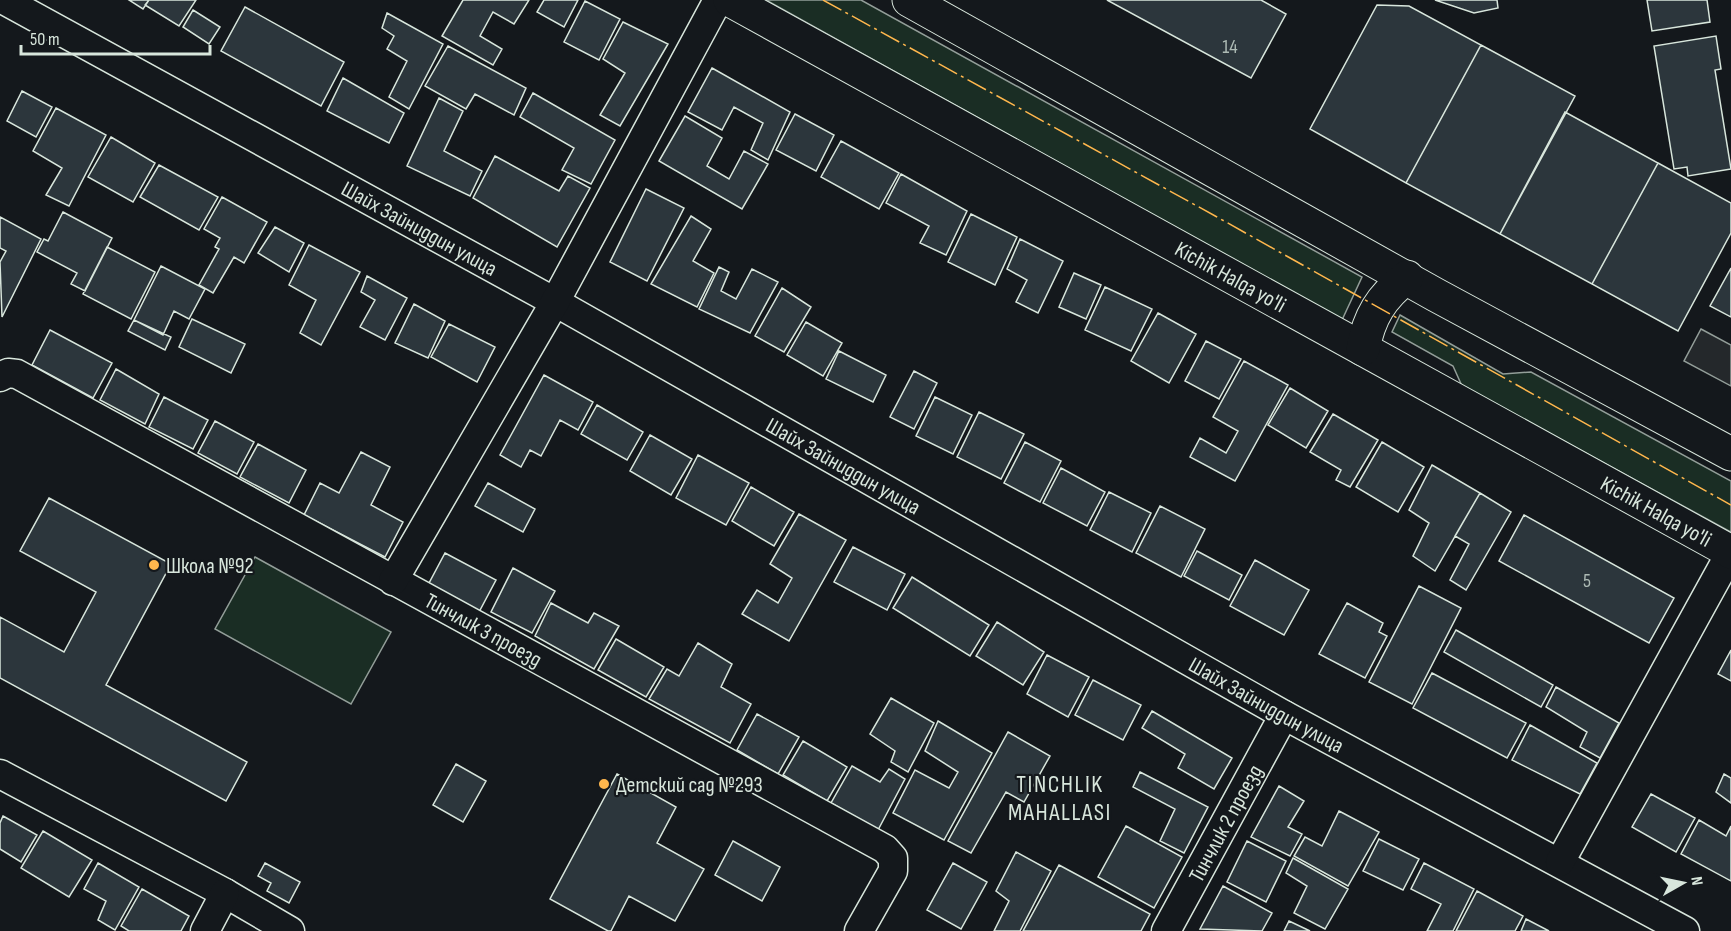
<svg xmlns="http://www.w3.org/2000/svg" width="1731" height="931" font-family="'Sofia Sans Condensed',sans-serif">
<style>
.green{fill:#1a2d24;stroke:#939e99;stroke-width:1.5}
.parking{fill:#24282b;stroke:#939e99;stroke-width:1.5}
.building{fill:#2c363c;stroke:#d8e6dc;stroke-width:1.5}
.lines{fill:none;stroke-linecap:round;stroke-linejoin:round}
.minor-casing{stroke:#d8e6dc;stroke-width:31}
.highway-casing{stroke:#d8e6dc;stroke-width:35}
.minor{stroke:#14181c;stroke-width:28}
.highway{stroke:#14181c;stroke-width:33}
.power{stroke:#ffb74d;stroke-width:1.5;stroke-dasharray:21 4.5 3 4.5;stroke-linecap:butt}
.poi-dot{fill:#ffb74d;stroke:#14181c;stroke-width:2}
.labels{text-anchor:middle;stroke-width:4.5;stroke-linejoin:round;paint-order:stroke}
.number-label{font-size:20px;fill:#adbab4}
.street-label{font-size:22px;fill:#d8e6dc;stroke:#14181c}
.poi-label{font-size:22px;fill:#d8e6dc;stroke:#14181c;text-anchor:start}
.neighbourhood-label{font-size:24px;letter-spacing:1.5px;fill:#d8e6dc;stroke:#14181c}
</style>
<rect width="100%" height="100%" fill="#14181c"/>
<path class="green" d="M766 0H861L1362 277 1342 320Z
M1400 315 1503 374 1531 372 1731 481V532L1462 386 1453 366 1392 332Z
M255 557 391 632 351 704 215 629Z"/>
<path class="parking" d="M1701 329 1731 345V386L1684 361Z"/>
<path class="building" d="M129 0H149L143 9Z
M149 0H196L179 26 145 5Z
M463 0H529L514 24 493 12 480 36 502 49 493 65 442 36Z
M544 0H578L564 27 537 12Z
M1107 0H1261L1286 14 1251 78Z
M1435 0H1497L1498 8 1474 13Z
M1647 0H1707L1710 22 1652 31Z
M585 1 620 19 599 60 564 42Z
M1377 5 1409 6 1481 45 1406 183 1310 129Z
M245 7 344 62 321 106 221 51Z
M193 10 220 27 209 44 183 27Z
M387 13 443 44 409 109 389 97 407 61 387 49 394 36 382 28Z
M623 22 668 44 620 126 600 115 625 73 603 59Z
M1716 36 1721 69 1715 70 1731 169 1688 176 1687 167 1674 169 1654 46Z
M1481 45 1575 96 1500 234 1406 183Z
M448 46 526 88 514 115 475 94 466 109 425 86Z
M712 68 790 112 768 160 751 150 763 123 734 107 722 130 688 112Z
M343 78 404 113 389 143 327 111Z
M22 91 52 107 36 137 7 121Z
M533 93 615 140 591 184 562 170 574 148 520 117Z
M439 98 463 111 444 151 482 171 470 196 407 166Z
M56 108 106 135 69 206 46 195 62 168 33 151Z
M1565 112 1658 163 1592 284 1500 234Z
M795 114 834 135 816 171 776 150Z
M685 116 722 138 707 166 729 179 744 151 768 164 742 209 659 161Z
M111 137 155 163 133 202 88 177Z
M841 141 899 173 879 209 821 177Z
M495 156 559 191 568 176 590 188 557 247 473 198Z
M1658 163 1731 203V233L1678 331 1592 284Z
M159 165 218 197 199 230 140 197Z
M901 174 967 211 946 255 920 243 929 226 886 203Z
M646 189 684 208 647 281 610 262Z
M222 197 267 222 244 263 234 257 213 293 199 285 219 249 215 247 220 238 204 229Z
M63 212 112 238 85 291 71 284 77 273 37 252 44 239 48 241Z
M971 214 1017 237 995 285 948 262Z
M691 216 711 229 693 261 714 273 697 307 651 284Z
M0 217 41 239 2 317 0 262 6 251 0 248Z
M275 227 304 243 289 272 258 253Z
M1020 239 1063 261 1038 313 1016 302 1027 280 1007 269Z
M309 245 360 272 321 345 300 333 316 300 289 285Z
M107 247 155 272 131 319 83 294Z
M161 266 205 289 189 319 174 311 163 335 134 320Z
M719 267 729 272 721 291 736 299 752 269 778 282 750 333 699 309Z
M1731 268V317L1710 306Z
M1074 273 1101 285 1086 319 1059 307Z
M367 276 407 298 385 340 360 327 375 300 361 292Z
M1105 287 1152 309 1131 351 1085 330Z
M782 288 811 307 784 352 755 336Z
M414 304 445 321 428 358 395 343Z
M1158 313 1196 334 1169 383 1131 361Z
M192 319 245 344 231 373 179 347Z
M134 320 171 337 165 350 128 331Z
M806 322 842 343 823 376 787 355Z
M449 324 495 347 477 382 431 357Z
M50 330 112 363 93 398 32 365Z
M1206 341 1241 359 1219 399 1185 381Z
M839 351 886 375 873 402 826 379Z
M1244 361 1288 385 1235 481 1190 457 1200 438 1226 453 1238 431 1213 417Z
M116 369 159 394 145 424 100 400Z
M914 371 937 383 914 429 890 417Z
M544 375 593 402 578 430 560 420 541 456 530 450 521 467 500 455Z
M1290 388 1328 411 1306 448 1268 425Z
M164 397 208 420 193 449 149 427Z
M935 397 972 415 953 454 916 436Z
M597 405 643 432 627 460 581 434Z
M979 412 1024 434 1001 479 957 457Z
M1333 414 1378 440 1350 487 1336 480 1341 470 1310 452Z
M215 421 254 442 237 474 198 453Z
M650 435 692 459 671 495 630 471Z
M1025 442 1061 461 1040 502 1004 483Z
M1382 442 1424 467 1398 512 1356 487Z
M258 444 306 470 289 503 240 477Z
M361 452 390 467 371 505 403 522 385 557 304 515 320 483 339 493Z
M698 455 749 483 726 525 676 498Z
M1432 465 1480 493 1435 571 1413 556 1429 523 1409 510Z
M1061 468 1105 492 1087 526 1043 503Z
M488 483 535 509 523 532 475 506Z
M751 487 794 512 774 546 732 521Z
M1109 492 1151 513 1132 552 1090 530Z
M1480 493 1511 512 1466 590 1450 580 1469 544 1455 536Z
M49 498 171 564 106 685 247 762 226 801 0 678V617L64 652 96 592 20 551Z
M1160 506 1205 529 1181 577 1136 553Z
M799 514 846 540 789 641 742 614 757 590 778 603 792 578 770 564Z
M1524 515 1674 598 1649 643 1499 561Z
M853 547 905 574 887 610 834 582Z
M1197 551 1242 575 1229 600 1184 576Z
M445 553 496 580 479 612 428 585Z
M1255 560 1309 590 1284 635 1230 606Z
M513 568 555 591 532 633 491 612Z
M912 577 989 625 970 656 893 608Z
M1419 586 1461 608 1412 704 1369 682Z
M551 603 588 623 594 613 619 626 594 669 535 636Z
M1347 603 1383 623 1379 632 1387 636 1365 678 1319 654Z
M997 622 1044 652 1023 685 976 656Z
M1456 630 1553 685 1541 707 1444 652Z
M616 639 664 667 646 697 598 670Z
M698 643 732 664 721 687 751 704 730 743 649 699 667 669 679 676Z
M1731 650V681L1718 674Z
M1047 655 1089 677 1068 717 1027 694Z
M1432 673 1526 723 1507 758 1413 708Z
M1093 680 1141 705 1123 740 1075 715Z
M1556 687 1619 723 1600 758 1580 747 1587 732 1546 707Z
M891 698 934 723 908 772 891 762 895 751 870 734Z
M1152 711 1232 758 1214 789 1178 768 1185 754 1142 728Z
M757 714 799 737 778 774 737 750Z
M938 721 992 753 944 840 893 813 915 770 949 788 958 772 925 751Z
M1530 725 1597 763 1580 794 1512 760Z
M1008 732 1050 756 1024 802 1006 792 971 853 948 841Z
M803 741 847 767 827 801 783 775Z
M456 764 486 781 463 822 433 805Z
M852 766 880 782 889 769 905 779 878 830 831 803Z
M1140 772 1208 807 1184 853 1160 841 1175 809 1133 787Z
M617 774 676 807 657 843 704 869 675 921 629 896 611 931H608L550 899Z
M1724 774 1731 778V803L1716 792Z
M1279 786 1304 801 1288 827 1302 834 1290 856 1251 837Z
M1651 794 1695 818 1676 852 1632 827Z
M1339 811 1379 832 1348 886 1294 856 1305 837 1322 846Z
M3 816 37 835 21 862 0 849V823Z
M1699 820 1726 836 1731 826V881L1681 854Z
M1126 826 1182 857 1154 908 1098 877Z
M43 831 92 860 69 897 21 868Z
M1379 839 1419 859 1403 890 1363 871Z
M733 841 780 867 762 901 715 875Z
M1247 841 1286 861 1266 902 1227 882Z
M1016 852 1051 871 1020 931H994L1009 901 996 891Z
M1293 858 1348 889 1325 929 1294 913 1307 886 1286 873Z
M98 863 139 887 115 930 98 920 106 901 84 889Z
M265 863 300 882 289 903 267 891 271 883 258 876Z
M953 863 987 882 961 929 927 910Z
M1424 863 1474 889 1453 931H1427L1441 904 1411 889Z
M1059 865 1150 914 1141 931H1023Z
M1223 886 1272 913 1262 931 1200 929Z
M142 889 189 916 181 931H129L121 926Z
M1477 891 1523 916 1515 931H1456Z
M1526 919 1549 931H1521Z
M1289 921 1310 931H1284Z"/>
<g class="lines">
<defs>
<g id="minor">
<path id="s1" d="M4 0 555 302 1284 715 1685 931"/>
<path id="s2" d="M0 377 8 373 17 374 885 849 893 858V871L859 931"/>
<path d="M393 581 555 302 718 0"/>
<path d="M0 774 225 893 290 931"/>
<path d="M1560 862 1731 552"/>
<path d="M205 931 225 893"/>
<path id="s3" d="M1166 931 1284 715"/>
</g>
<g id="highway">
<path id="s4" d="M730 0 1731 552"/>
<path d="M909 0 1436 295 1731 454"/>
<path d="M1363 349C1369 317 1381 297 1407 277"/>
</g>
</defs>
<use href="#minor" class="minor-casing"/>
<use href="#highway" class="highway-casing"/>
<use href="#minor" class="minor"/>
<use href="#highway" class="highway"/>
<path class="power" d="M823 0 1217 217 1731 505"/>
</g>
<g class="poi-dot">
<circle cx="154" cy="565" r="6"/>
<circle cx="604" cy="784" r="6"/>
</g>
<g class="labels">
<g class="number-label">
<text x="1230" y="53">14</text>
<text x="1587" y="587">5</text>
</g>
<g class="street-label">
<text dy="8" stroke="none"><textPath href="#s1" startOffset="474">Шайх Зайниддин улица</textPath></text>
<text dy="8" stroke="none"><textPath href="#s4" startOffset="572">Kichik Halqa yo'li</textPath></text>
<text dy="8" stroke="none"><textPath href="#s1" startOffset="960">Шайх Зайниддин улица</textPath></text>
<text dy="8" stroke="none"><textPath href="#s4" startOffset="1058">Kichik Halqa yo'li</textPath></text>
<text dy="8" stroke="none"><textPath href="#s2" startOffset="550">Тинчлик 3 проезд</textPath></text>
<text dy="8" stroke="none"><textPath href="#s1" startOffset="1446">Шайх Зайниддин улица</textPath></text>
<text dy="8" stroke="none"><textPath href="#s3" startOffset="123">Тинчлик 2 проезд</textPath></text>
</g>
<g class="poi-label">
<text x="166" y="573">Школа №92</text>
<text x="616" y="792">Детский сад №293</text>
</g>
<g class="neighbourhood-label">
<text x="1060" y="792">TINCHLIK<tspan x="1060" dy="28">MAHALLASI</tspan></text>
</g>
</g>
<g transform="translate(1683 883) rotate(81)" stroke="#14181c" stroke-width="4.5" paint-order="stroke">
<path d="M0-4.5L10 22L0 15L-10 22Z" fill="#d8e6dc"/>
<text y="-9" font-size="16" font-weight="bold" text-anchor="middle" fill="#d8e6dc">N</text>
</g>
<path d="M21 45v9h189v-9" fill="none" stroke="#d8e6dc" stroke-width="3"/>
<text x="30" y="45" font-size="18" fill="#d8e6dc" stroke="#14181c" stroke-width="4.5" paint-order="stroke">50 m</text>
</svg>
